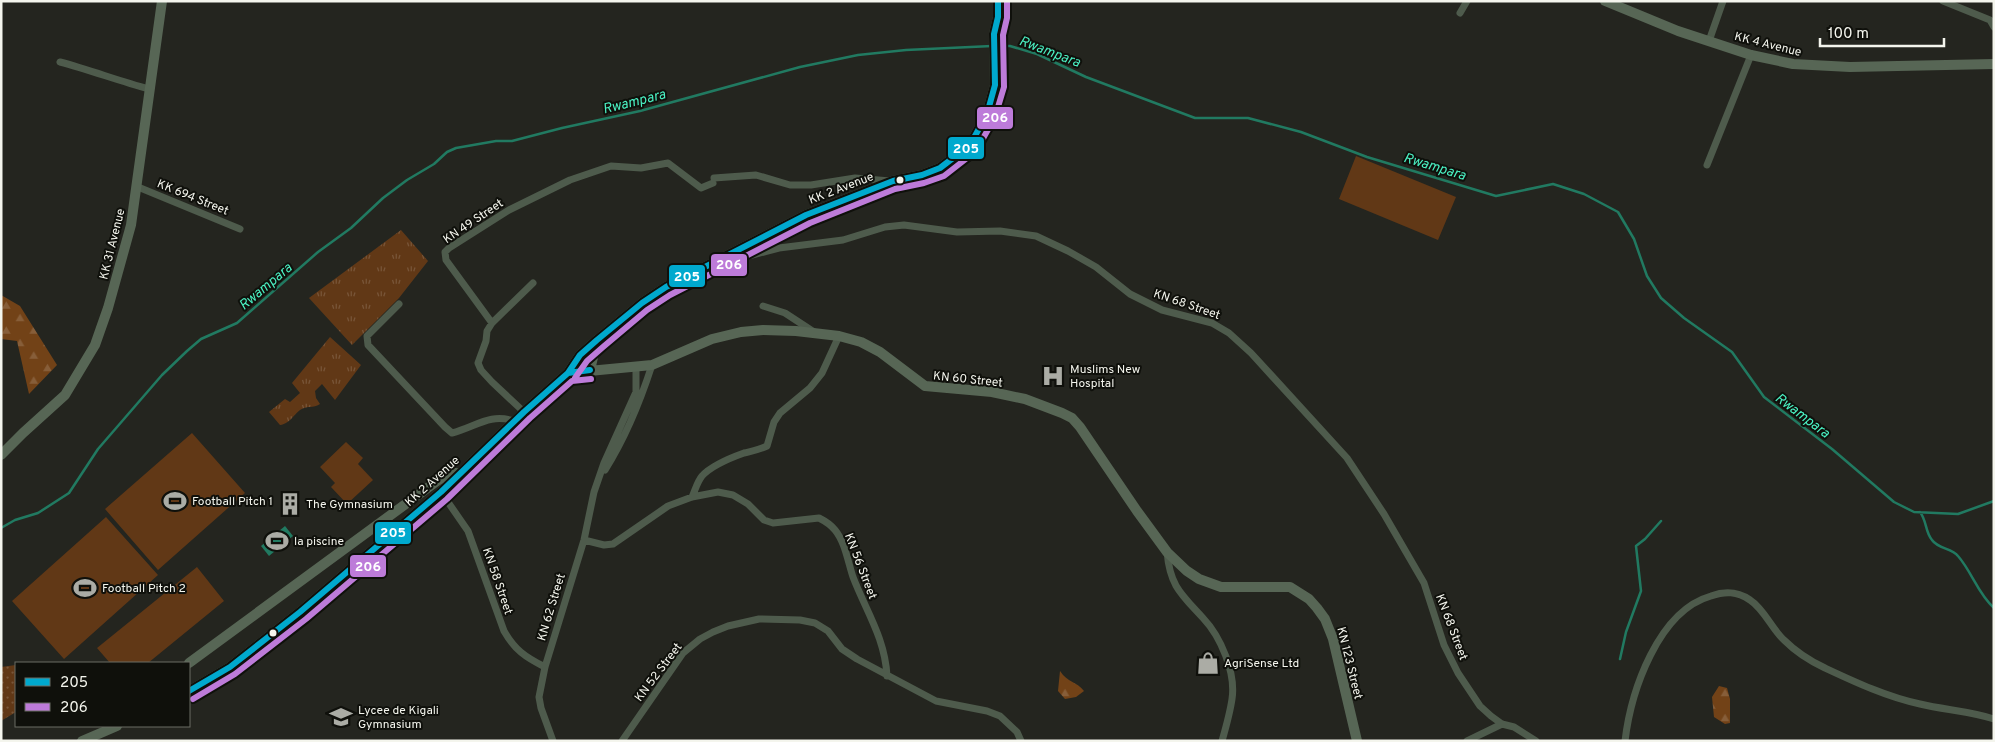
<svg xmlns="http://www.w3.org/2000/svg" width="1995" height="742" font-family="Overpass,sans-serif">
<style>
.grass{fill:url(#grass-tufts)}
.forest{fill:url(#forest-firs)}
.park{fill:url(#park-dots)}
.pitch{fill:#613816}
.water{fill:#217a61}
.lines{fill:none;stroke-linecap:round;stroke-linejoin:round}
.stream{stroke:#217a61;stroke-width:2.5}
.street{stroke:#4e5b4c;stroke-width:7}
.secondary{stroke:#576655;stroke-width:10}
.bus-1-casing{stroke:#0f100b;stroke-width:10}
.bus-2-casing{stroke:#0f100b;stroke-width:10}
.bus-1{stroke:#00a9ce;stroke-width:6}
.bus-2{stroke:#bd7bd9;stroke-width:6}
.bus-dot{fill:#f4f5ed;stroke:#0f100b;stroke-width:2}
.labels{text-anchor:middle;stroke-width:4;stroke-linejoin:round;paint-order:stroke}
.street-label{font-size:12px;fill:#f4f5ed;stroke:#0f100b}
.poi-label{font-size:12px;fill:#f4f5ed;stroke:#0f100b;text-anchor:start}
.water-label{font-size:14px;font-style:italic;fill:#4bf2c4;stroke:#0f100b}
.line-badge{stroke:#0f100b;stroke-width:2}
.badge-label{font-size:14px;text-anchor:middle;font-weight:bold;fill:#fff}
</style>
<defs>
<pattern id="grass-tufts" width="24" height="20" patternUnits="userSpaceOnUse" patternTransform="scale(1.25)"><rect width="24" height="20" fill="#613816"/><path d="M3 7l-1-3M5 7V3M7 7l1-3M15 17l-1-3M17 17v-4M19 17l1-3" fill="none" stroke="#785538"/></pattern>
<pattern id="forest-firs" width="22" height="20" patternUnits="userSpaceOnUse" patternTransform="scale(1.25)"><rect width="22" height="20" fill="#724217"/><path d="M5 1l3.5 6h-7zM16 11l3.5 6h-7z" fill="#875e39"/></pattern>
<pattern id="park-dots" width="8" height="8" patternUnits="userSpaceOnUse" patternTransform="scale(1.25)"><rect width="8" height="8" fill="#613816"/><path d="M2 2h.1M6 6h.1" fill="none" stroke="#785538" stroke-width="1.8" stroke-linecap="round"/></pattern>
</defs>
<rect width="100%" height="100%" fill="#24251f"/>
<path class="grass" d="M401 230 428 261 399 298 352 345 309 298Z
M330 337 361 365 335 400 322 384 315 391 316 398 320 404C314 408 310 406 304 408 295 411 291 424 280 425L269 412 285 399 290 402 300 393 292 383Z"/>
<path class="forest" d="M1 295 20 306 57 365 29 394 17 341 1 339Z
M1060 671C1068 683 1076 681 1084 691L1076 697 1065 699 1058 691Z
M1719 686 1727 688 1730 699V723L1725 724 1714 717 1712 697Z"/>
<path class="park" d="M16 665V712L1 721V667Z"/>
<path class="pitch" d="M1356 156 1456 197 1438 240 1339 199Z
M192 433 245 493 158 570 105 509Z
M346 442 363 458 358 464 373 480 347 504 331 487 335 483 320 467Z
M106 517 158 575 64 659 12 601Z
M197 567 224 601 148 663H110L97 648Z"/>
<path class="water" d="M285 526 293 536 269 556 261 546Z"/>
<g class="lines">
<path class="stream" d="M997 46H1010L1037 54 1086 77 1195 118H1248L1301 132 1367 157 1496 196 1553 184 1584 194 1618 212 1634 239 1647 276 1661 298 1684 318 1732 352 1764 397 1832 449 1894 502 1914 512 1958 514 1994 501
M1920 512C1927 521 1925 532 1932 540 1938 549 1952 548 1958 556 1972 572 1978 594 1994 608
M1 528 15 520 38 513 69 493 98 449 162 375 187 351 201 339 237 323 318 252 351 228 383 198 407 180 434 164 447 152 456 148 496 141H512L562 128 640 111 800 67 858 55 906 50 992 46
M1620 659 1626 632 1641 591 1636 546 1645 539 1661 521"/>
<path class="street" d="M1943 1 1990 20 1994 27
M1460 13 1467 1
M1709 41 1723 1
M60 62C90 70 119 81 149 89
M1707 165 1751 55
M714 178 756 175 790 185H811L855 178 890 181
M138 187 240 229
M715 265 779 248 843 240 885 227 904 225 957 232 1000 231 1036 236 1068 251 1096 267 1130 294 1162 310 1212 323 1229 333 1251 353 1347 458 1384 514 1424 583 1444 645 1458 673 1480 706 1491 716 1502 724 1514 727 1536 741
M399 304 367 336 368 345 445 427 452 433C476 427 489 413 514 421
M763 306 785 313 814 332
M492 323 533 283
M524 412 492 382 481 370 478 363 486 341 487 331 492 323 446 260 445 252 449 248 509 210 570 180 611 166 641 168 668 163 701 188 713 183
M605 470C626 437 640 402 652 365
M441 492 468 531 504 631C515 650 525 657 545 667
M692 497C695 491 697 482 702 476 712 465 730 458 744 453 752 451 759 450 767 446L774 422 780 413 810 388 822 373 839 336
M584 540 604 545 613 544 668 506 692 497 718 492 733 495 748 504 764 520 773 523 819 518C825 521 831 525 835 530 845 542 848 562 853 577 866 611 885 638 887 676
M1167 552C1170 586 1181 594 1203 618 1221 637 1236 673 1232 699 1230 713 1226 727 1222 741
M553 741 541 708 539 697 545 667 584 540 594 492 604 463 636 392V367
M622 741 683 653 700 639 713 632 728 626 759 619 800 620 815 623 828 631 842 649 857 659 936 701 987 711 1000 716 1017 732 1021 741
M1467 741 1502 724
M1625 741C1631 691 1658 611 1711 596 1725 591 1737 591 1750 600 1764 609 1772 629 1784 640 1796 652 1810 661 1825 668 1855 682 1887 697 1920 704 1945 710 1970 711 1994 719"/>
<path class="secondary" d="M1605 1 1678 31 1751 55 1793 64 1850 67 1994 64
M590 370 597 340
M568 373 580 355 597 340 642 303 666 287 806 215 893 181 922 175 940 168 970 145 987 114 995 85 994 34 998 17V1
M1 455 23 433 65 395 95 345 108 308 131 225 162 1
M189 663 437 481 451 472 460 474
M189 691 230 667 300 612 441 492 524 412 568 373 652 365 712 339 741 332 763 330 796 331 839 336 861 342 880 352 925 386 992 392 1025 399 1062 413 1072 418 1080 427 1137 511 1167 552 1187 571 1199 579 1221 587H1290L1309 599 1317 608 1325 619 1333 639 1357 741
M82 741 117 726"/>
<defs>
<path id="bus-1" d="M568 373 580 355 597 340 642 303 666 287 806 215 893 181 922 175 940 168 970 145 987 114 995 85 994 34 998 17V1
M189 691 230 667 300 612 441 492 524 412 568 373 590 370"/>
<path id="bus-2" d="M575 378 587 361 603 347 647 310 670 295 810 223 895 189 924 183 944 176 976 151 995 117 1004 87 1003 35 1007 18V1
M193 699 235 674 306 619 447 499 530 418 572 381 591 379"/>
</defs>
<use href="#bus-1" class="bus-1-casing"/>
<use href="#bus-2" class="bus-2-casing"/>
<use href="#bus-1" class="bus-1"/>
<use href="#bus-2" class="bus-2"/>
</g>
<defs>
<symbol id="hospital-bare" viewBox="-9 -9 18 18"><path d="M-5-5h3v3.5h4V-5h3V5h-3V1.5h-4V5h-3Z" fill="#abaca5" stroke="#0f100b" stroke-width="2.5" paint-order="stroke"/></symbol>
<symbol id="stadium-bare" viewBox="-9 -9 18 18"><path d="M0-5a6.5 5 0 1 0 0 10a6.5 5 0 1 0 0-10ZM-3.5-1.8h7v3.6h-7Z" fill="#abaca5" stroke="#0f100b" stroke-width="2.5" paint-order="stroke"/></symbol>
<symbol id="building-bare" viewBox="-9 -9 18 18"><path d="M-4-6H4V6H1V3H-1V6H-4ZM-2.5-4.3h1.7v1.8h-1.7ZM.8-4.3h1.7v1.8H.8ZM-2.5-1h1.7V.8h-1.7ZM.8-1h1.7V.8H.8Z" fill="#abaca5" stroke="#0f100b" stroke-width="2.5" paint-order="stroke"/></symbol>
<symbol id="shop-bare" viewBox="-9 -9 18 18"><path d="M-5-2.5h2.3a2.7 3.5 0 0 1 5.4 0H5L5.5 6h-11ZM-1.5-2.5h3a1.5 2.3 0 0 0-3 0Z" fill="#abaca5" stroke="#0f100b" stroke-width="2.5" paint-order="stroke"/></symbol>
<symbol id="school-bare" viewBox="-9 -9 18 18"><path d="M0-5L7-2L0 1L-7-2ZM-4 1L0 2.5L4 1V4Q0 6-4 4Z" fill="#abaca5" stroke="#0f100b" stroke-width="2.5" paint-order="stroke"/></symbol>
</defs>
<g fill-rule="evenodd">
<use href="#hospital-bare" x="1037" y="360" width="32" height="32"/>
<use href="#stadium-bare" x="159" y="485" width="32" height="32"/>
<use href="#building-bare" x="274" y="488" width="32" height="32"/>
<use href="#stadium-bare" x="261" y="525" width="32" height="32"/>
<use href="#stadium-bare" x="69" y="572" width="32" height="32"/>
<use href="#shop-bare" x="1192" y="647" width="32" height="32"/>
<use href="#school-bare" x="325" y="701" width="32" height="32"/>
</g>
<g class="bus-dot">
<circle cx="900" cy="180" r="4.5"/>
<circle cx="273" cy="633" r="4.5"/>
</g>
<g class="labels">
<g class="street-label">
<text transform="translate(1768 44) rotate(14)" y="4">KK 4 Avenue</text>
<text transform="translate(841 188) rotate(-21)" y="4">KK 2 Avenue</text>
<text transform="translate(193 197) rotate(22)" y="4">KK 694 Street</text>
<text transform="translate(473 221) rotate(-34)" y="4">KN 49 Street</text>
<text transform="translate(112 244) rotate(-76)" y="4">KK 31 Avenue</text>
<text transform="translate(1187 304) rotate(19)" y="4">KN 68 Street</text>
<text transform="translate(968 379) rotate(6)" y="4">KN 60 Street</text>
<text transform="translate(432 481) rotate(-42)" y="4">KK 2 Avenue</text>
<text transform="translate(861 566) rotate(69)" y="4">KN 56 Street</text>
<text transform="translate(498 581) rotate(71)" y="4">KN 58 Street</text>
<text transform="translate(551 607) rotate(-73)" y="4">KN 62 Street</text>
<text transform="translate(1452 627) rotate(69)" y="4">KN 68 Street</text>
<text transform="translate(1350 663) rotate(76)" y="4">KN 123 Street</text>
<text transform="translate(658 672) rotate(-53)" y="4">KN 52 Street</text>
</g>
<g class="poi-label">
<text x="1070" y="373">Muslims New<tspan x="1070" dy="14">Hospital</tspan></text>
<text x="192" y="505">Football Pitch 1</text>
<text x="306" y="508">The Gymnasium</text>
<text x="294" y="545">la piscine</text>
<text x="102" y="592">Football Pitch 2</text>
<text x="1224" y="667">AgriSense Ltd</text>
<text x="358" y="714">Lycee de Kigali<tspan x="358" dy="14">Gymnasium</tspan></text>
</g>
<g class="water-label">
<text transform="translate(1050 51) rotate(21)" y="5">Rwampara</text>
<text transform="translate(634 101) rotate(-14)" y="5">Rwampara</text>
<text transform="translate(1435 166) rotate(17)" y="5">Rwampara</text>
<text transform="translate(265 286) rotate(-40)" y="5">Rwampara</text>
<text transform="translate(1803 415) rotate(37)" y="5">Rwampara</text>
</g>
</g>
<g class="line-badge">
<rect x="976" y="106" width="38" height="24" rx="5" fill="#bd7bd9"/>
<rect x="947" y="136" width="38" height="24" rx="5" fill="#00a9ce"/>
<rect x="710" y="253" width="38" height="24" rx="5" fill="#bd7bd9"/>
<rect x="668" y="264" width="38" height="24" rx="5" fill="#00a9ce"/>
<rect x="374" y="521" width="38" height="24" rx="5" fill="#00a9ce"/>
<rect x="349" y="554" width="38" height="24" rx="5" fill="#bd7bd9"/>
</g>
<g class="badge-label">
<text x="995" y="122">206</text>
<text x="966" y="153">205</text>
<text x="729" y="269">206</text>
<text x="687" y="281">205</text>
<text x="393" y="537">205</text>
<text x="368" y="571">206</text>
</g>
<rect width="1995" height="742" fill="none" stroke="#f4f5ed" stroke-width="5"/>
<rect x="15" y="662" width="175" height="65" fill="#0f100b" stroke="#6b6c65"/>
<rect x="25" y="678" width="25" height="8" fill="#00a9ce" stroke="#6b6c65"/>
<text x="60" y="687" font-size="15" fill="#f4f5ed">205</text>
<rect x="25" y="703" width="25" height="8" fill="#bd7bd9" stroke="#6b6c65"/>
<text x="60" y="712" font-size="15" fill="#f4f5ed">206</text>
<path d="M1820 38v8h124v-8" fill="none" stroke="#f4f5ed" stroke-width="2.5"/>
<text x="1828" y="38" font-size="15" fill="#f4f5ed" stroke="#0f100b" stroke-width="4" paint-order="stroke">100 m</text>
</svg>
